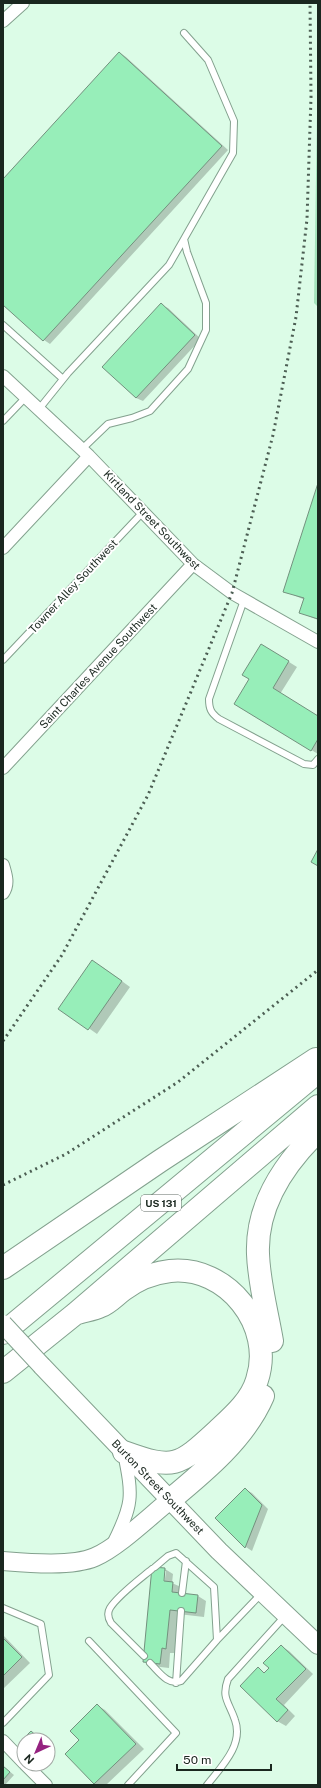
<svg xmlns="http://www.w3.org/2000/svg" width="321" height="1788" font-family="'Public Sans',sans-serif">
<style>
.green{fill:#a4e3bb}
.shadow{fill:#0003;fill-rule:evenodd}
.building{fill:#97eeb9;stroke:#73917e}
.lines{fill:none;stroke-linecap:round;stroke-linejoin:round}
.service-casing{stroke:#83a18e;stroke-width:8}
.minor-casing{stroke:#83a18e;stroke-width:14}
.secondary-casing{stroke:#83a18e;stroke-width:20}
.motorway-casing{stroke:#83a18e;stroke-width:24}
.service{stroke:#fff;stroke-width:6}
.minor{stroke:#fff;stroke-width:12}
.secondary{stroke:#fff;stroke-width:18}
.motorway{stroke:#fff;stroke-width:22}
.rail{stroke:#4c5e53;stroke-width:3;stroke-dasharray:2 4;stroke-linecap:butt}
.secondary-bridge-casing{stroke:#83a18e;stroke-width:20;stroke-linecap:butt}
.secondary-bridge{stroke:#fff;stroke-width:18}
.labels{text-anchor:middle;stroke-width:4;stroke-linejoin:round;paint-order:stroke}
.shield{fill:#fff;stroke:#5f6862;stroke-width:1}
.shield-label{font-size:10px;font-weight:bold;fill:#1a271f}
.street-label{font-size:11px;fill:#1a271f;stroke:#fff}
</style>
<rect width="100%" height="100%" fill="#dcfce7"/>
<path class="green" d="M318 47V307L314 303Z"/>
<path class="shadow" d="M120 53 126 57 228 150 50 344 44 340 3 303V181Z
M161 305 168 308 201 339 143 401 136 398 103 367Z
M318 486V620L301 613 305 600 284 591Z
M270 650 297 667 280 694 318 717V754L236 704Z
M101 966 130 987 97 1034 60 1008Z
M245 1489 252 1493 268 1509 252 1551 246 1547 217 1518Z
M153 1568 165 1569 173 1574 172 1583 181 1587 180 1594 198 1596 206 1601 204 1617 178 1614 175 1653H170L169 1668 152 1666 144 1661ZM164 1571H166L164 1586H162Z
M3 1635 30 1663 3 1689Z
M281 1646 289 1651 313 1674 284 1705 295 1716 286 1726 277 1721 258 1669 265 1673 270 1668Z
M97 1705 105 1710 144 1749 106 1785 95 1784 66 1754 81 1740Z
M3 1766 14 1775 5 1785H3Z"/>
<path class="building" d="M119 52 222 146 43 341 3 305V179Z
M161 303 195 335 136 398 102 367Z
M318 483V619L299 613 304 598 283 592Z
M261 644 289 661 273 688 318 716V739L311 751 234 704 249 679 242 675Z
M318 849V866L311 862Z
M92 960 122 981 88 1030 58 1009Z
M245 1488 262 1505 245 1548 215 1518Z
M152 1567 165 1568 164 1581 173 1582 172 1592 198 1595 196 1613 170 1610 166 1649 162 1648 160 1664 143 1662Z
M3 1638 22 1657 3 1676Z
M281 1645 306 1669 276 1699 288 1710 277 1722 240 1686 258 1667 264 1673 269 1668 263 1663Z
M97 1704 136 1744 94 1784 65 1754 79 1740 70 1731Z
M31 1731 40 1739 39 1740 23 1739Z
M3 1766 10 1772 3 1780Z"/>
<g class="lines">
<defs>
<path id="service" d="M3 325 63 379
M39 409 68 373 169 265 184 239
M3 421 26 397
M82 449 108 424 132 418 150 411 188 369 206 330V303L187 252 184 239 233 153 234 121 208 60 184 33
M244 600 209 699C209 709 211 713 219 719L304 764 313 765 318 759
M3 660 143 512
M182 1593 186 1561
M3 1608 41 1624 49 1675 3 1723
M217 1640 261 1594
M89 1641 176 1733 128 1785
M144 1656 111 1623C108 1618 107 1613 110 1608 118 1595 140 1579 152 1569
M150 1663C159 1672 168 1686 181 1681L217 1640 214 1587 176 1553 168 1556 155 1567
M176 1683 181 1611
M207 1785C221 1767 244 1745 235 1720 229 1702 221 1698 228 1679L285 1616"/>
<path id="minor" d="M3 21 23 3
M3 376 89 456 193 564 232 593 318 642
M3 548 89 456
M3 768 193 564
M3 865C6 875 9 884 3 893
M113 1544C133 1504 133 1497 124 1453
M3 1741 24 1763
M25 1764 46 1785"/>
<path id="secondary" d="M42 1366 219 1551 318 1645
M3 1561C28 1563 72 1567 95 1557 118 1547 149 1517 170 1500"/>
<path id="motorway" d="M3 1268 160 1161 316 1059
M75 1314C83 1311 93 1310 101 1306 109 1303 116 1295 123 1290 136 1280 153 1273 170 1271 227 1265 275 1326 257 1380 251 1401 232 1417 217 1431 178 1467 174 1470 124 1452
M3 1333 318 1072
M272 1341C267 1312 259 1283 258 1254 256 1205 285 1163 318 1131
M3 1372 75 1314 318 1106
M170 1500C205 1471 245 1438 263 1396"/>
</defs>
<use href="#service" class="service-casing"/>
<use href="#minor" class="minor-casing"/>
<use href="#secondary" class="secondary-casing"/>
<use href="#motorway" class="motorway-casing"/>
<use href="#service" class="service"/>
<use href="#minor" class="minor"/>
<use href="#secondary" class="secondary"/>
<use href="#motorway" class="motorway"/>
<path class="rail" d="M3 1041 62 955 148 795 232 593 273 435 296 317 307 219 311 97 310 3
M3 1185 66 1154 178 1082 318 970"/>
<defs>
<path id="secondary-bridge" d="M3 1324 42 1366"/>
</defs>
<use href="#secondary-bridge" class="secondary-bridge-casing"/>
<use href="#secondary-bridge" class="secondary-bridge"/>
</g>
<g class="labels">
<rect class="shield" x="141" y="1195" width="40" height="16" rx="3"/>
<g class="shield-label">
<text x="161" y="1207">US 131</text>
</g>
<g class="street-label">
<text transform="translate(152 520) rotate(46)" y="4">Kirtland Street Southwest</text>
<text transform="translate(73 586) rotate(-47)" y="4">Towner Alley Southwest</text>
<text transform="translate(98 666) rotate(-47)" y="4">Saint Charles Avenue Southwest</text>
<text transform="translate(158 1487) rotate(46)" y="4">Burton Street Southwest</text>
</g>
</g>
<rect width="321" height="1788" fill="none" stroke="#1a271f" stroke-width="8"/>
<g transform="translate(36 1752) rotate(224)"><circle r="19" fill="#ffffff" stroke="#a3a9a5"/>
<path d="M0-3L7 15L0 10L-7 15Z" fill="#952280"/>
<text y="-6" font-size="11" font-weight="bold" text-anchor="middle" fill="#1a271f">N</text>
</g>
<path d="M177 1764v6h94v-6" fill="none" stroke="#1a271f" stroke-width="2"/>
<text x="183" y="1764" font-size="12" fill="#1a271f" stroke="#ffffff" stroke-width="3" paint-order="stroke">50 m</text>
</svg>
